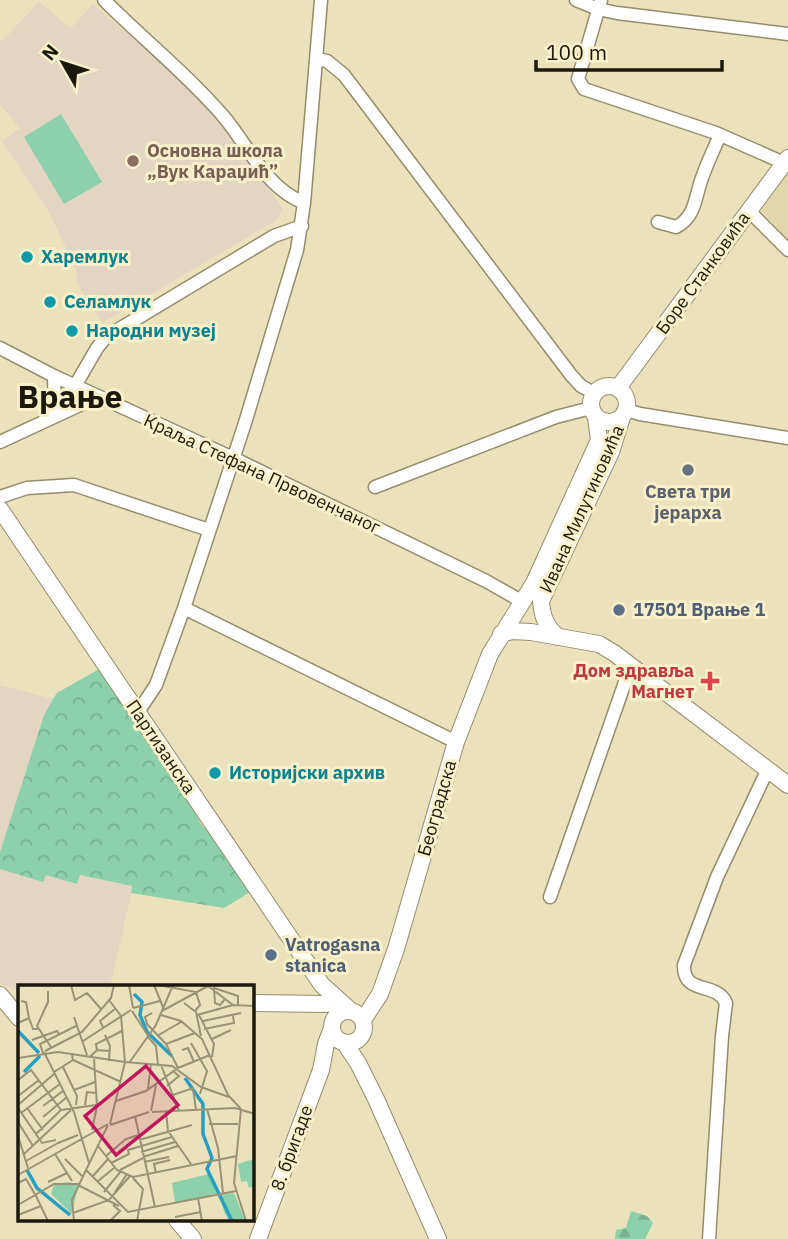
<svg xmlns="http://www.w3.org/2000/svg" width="788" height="1239" font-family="'IBM Plex Sans',sans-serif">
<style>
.built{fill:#e0d7ab}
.education{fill:#e2d6c2}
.forest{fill:url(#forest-firs)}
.park{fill:url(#park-crowns)}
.garden{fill:#8cd1aa}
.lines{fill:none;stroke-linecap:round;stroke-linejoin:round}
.street-casing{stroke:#948d6a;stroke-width:15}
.secondary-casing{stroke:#948d6a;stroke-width:18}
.street{stroke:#fff;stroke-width:12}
.secondary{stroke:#fff;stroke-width:16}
.education-dot{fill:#8d6e63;stroke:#f7f0ca;stroke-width:2.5}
.culture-dot{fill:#0f9aa8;stroke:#f7f0ca;stroke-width:2.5}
.worship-dot{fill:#6b7280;stroke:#f7f0ca;stroke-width:2.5}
.service-dot{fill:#5c6f8a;stroke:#f7f0ca;stroke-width:2.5}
.health-dot{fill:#e0444e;stroke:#f7f0ca;stroke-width:2.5}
.labels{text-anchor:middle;stroke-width:6;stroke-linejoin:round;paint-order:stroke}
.education-label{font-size:18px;font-weight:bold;fill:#785e54;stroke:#f7f0ca;text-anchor:start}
.culture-label{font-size:18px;font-weight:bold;fill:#0d838f;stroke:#f7f0ca;text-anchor:start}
.street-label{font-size:18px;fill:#1c1a0c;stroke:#f7f0ca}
.worship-label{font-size:18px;font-weight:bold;fill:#5b616d;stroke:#f7f0ca}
.service-label{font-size:18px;font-weight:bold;fill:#4e5e75;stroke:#f7f0ca;text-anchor:start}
.health-label{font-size:18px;font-weight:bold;fill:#be3a42;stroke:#f7f0ca;text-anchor:end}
.town-label{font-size:32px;font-weight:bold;fill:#1c1a0c;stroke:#f7f0ca}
.inset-river{fill:none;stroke:#289ec1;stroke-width:3.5}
.inset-road{fill:none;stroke:#989276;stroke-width:2}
.view{fill:#c2185b;fill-opacity:0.15;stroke:#c2185b;stroke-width:3.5}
.inset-edge{fill:none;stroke:#1c1a0c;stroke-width:3.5}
</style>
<defs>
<pattern id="forest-firs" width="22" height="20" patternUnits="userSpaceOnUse" patternTransform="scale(1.75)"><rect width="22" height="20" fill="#8cd1aa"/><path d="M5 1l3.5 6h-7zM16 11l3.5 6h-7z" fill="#78b391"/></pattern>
<pattern id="park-crowns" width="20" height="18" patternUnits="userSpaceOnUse" patternTransform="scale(1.75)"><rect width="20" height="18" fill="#8cd1aa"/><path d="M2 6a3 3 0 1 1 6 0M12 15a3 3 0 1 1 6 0" fill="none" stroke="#78b391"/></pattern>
</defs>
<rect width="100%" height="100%" fill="#eae2bd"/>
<path class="built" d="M788 171V240L761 210Z"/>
<path class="education" d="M39 2 71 28 93 4 156 58 211 109 283 208 277 220 102 323 78 285 76 270 50 214 2 141 20 128 0 105V40L2 41Z
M0 685 53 699 44 715 0 852Z
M0 869 43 882 46 875H80L133 886 110 987H19V989L0 985Z"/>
<path class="forest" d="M631 1211 647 1216 653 1223 645 1239H615L616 1230 626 1228Z"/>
<path class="park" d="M106 665 148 728 201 824 257 888 224 908 131 893 132 886 80 875 77 884 46 875 43 882 0 869V852L44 715 53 699 57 693Z"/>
<path class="garden" d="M61 114 102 182 64 204 24 137Z"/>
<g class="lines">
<defs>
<path id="street" d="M104 0C143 39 188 75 224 117 249 147 266 188 304 203
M576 0 598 9 617 13 788 34
M601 0 578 79 584 89 716 133 784 163
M317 59 327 61 344 75 571 375 581 386 594 393
M749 211 788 250
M658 222 676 227C696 217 695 196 702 178 707 163 714 149 720 135
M0 348 54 376 233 458 486 581 523 602
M54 376 55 415
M75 386 97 348 106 337 274 236 302 226
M627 410 640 414 788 438
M0 442 97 397
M375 487 556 417 591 408
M0 497 27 488 74 485 209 530
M184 608 456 742
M138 712 156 685 184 608 245 423 297 250 304 203 321 0
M550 897 631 665
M709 1239 722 1036 726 1003C717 981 683 996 684 965L717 877 767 771"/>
<path id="secondary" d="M591 404a18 18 0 1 1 36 0a18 18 0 1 1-36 0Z
M618 388 788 158
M0 509 322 985 351 1011
M501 634 512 631 531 632 599 644 614 653 788 785
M558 637C546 627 542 616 541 601L611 452 622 417
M0 995 19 1018
M252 1003 327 1004
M332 1027a16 16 0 1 1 32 0a16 16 0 1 1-32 0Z
M363 1020 380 994 396 949 456 742 490 654 534 583 599 440 596 417
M344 1042 358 1063 376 1099 438 1239
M177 1220 193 1239
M258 1239 321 1070 326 1044 332 1028"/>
</defs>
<use href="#street" class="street-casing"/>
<use href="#secondary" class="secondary-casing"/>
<use href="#street" class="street"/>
<use href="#secondary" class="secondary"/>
</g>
<circle class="education-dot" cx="133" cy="161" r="7"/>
<g class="culture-dot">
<circle cx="27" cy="257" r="7"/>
<circle cx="50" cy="302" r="7"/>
<circle cx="72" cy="331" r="7"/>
<circle cx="215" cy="773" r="7"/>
</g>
<circle class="worship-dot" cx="688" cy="470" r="7"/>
<g class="service-dot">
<circle cx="619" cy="610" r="7"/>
<circle cx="271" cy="955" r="7"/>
</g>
<path class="health-dot" d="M706.5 670.5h7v7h7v7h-7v7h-7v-7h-7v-7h7z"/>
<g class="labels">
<g class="education-label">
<text x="147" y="157">Основна школа<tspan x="147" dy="21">„Вук Караџић”</tspan></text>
</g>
<g class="culture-label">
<text x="41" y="263">Харемлук</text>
<text x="64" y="308">Селамлук</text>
<text x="86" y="337">Народни музеј</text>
<text x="229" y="779">Историјски архив</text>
</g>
<g class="street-label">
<text transform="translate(703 273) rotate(-54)" y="6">Боре Станковића</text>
<text transform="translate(262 474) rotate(25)" y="6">Краља Стефана Првовенчаног</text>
<text transform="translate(582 509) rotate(-66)" y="6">Ивана Милутиновића</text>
<text transform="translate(161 747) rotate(56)" y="6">Партизанска</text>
<text transform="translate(437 808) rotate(-74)" y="6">Београдска</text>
<text transform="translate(292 1148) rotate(-70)" y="6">8. бригаде</text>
</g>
<g class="worship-label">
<text x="688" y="498">Света три<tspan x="688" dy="21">јерарха</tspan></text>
</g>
<g class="service-label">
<text x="633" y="616">17501 Врање 1</text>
<text x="285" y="951">Vatrogasna<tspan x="285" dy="21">stanica</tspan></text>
</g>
<g class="health-label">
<text x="694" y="677">Дом здравља<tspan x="694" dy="21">Магнет</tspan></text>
</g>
<g class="town-label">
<text x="70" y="408">Врање</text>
</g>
</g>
<g transform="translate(18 985)">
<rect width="236" height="236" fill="#eae2bd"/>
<path d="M236 174V201L231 203 229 196 223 197 220 179ZM215 208 217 210 227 236H211L206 227 202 210Z" fill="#8cd1aa"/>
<path d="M51 197 60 200 54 229 33 209 36 199Z" fill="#8cd1aa"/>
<path d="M191 189 201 208 157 218 154 198Z" fill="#8cd1aa"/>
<path class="inset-river" d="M116 9 124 17 122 30 129 47 154 71M0 46 21 68M6 87 22 71M167 93 185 119V149L194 173 189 184 214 236M9 185 19 203 52 230"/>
<path class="inset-road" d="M53 0 57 15 69 8 83 24M111 0 115 23M136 0 145 22M140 0 178 7 182 20 177 26M190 1 215 20 237 21M30 6V17L19 41 33 62M207 14 202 20 197 18 196 3 220 11V21M3 16 8 17 11 33M166 18 178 27 183 51M115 23 142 16M114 26 131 52M144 26 190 1M134 28 127 32 129 39 148 59 177 48M143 30 163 36 184 54 210 110 223 124M179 30 215 20M181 30 196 59 194 72M56 32 69 70M185 36 223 28M2 37 11 33 15 44H20M85 42 82 36 98 23M186 44 216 38 215 31M87 50 92 61 91 76M139 51 163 37M130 52 138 61 140 80M194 54 213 45M14 55 39 46 41 49M65 56 113 25M173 58 189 86 182 109M148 59 160 83M79 65 78 59 104 46M164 65 170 63 176 77M27 66 64 47 93 13 96 0M26 67 56 127 71 178M25 68 22 59 58 41M54 70 55 75 103 97M72 72 79 65 92 66M0 73 40 67 107 77 103 31 91 15M111 78 138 40 155 0M143 80 161 126M45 82 59 111 58 120M36 87 55 75M0 95 13 85 43 125M149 101 161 91 156 87M130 104 133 79M56 105 77 97M0 111 21 95M152 111 175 103 178 125M98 116 128 106 160 83 192 70M0 120 36 89M67 120 69 107 78 108M25 121 45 106M0 123 24 158 38 155M9 123 25 145M189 124 200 163 205 208M223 124 216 198 228 236M133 126 138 100M134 127 217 123 237 129M148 127 150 146 173 179M3 128 42 99M117 131 137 222M25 132 49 112M0 137 15 161M92 139 107 77 154 81 183 102 211 112M191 139H220M90 140 68 185 110 227 218 206M92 140 131 127M74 145 79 121 76 74M18 149 43 125 78 120M0 151 10 183M121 155 174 140M40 158 60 150M80 161 99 185 115 192 219 171M123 167 157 157M6 169 53 125M37 169 54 196M88 171 108 154 121 150M125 172 160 161M47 174 65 192M8 176 40 158M126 177 151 172M93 178 111 169 110 165 154 152M102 185 125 173M138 188 136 179 152 175M0 190 90 139M75 191 90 174M115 193 125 204 119 236M30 197 49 188M79 197 96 183M0 198 8 194 18 211M60 200 101 221M86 207 103 186M97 207 109 189M18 211 30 236M180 213 184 236M0 220 36 199H61M55 228 91 215 112 191M0 230 23 221M157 232 183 227M56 236 54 215 68 185M92 236 102 226 95 220"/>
<path class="view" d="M128 81 160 120 98 170 67 131Z"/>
<rect width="236" height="236" class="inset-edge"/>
</g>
<g transform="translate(63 63) rotate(309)" stroke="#f7f0ca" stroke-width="5" paint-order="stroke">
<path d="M0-5L12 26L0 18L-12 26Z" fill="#1c1a0c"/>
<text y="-10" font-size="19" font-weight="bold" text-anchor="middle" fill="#1c1a0c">N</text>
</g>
<path d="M536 60v10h186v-10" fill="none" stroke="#1c1a0c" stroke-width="3.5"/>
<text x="546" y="60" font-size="21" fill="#1c1a0c" stroke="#f7f0ca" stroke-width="5" paint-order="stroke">100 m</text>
</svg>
